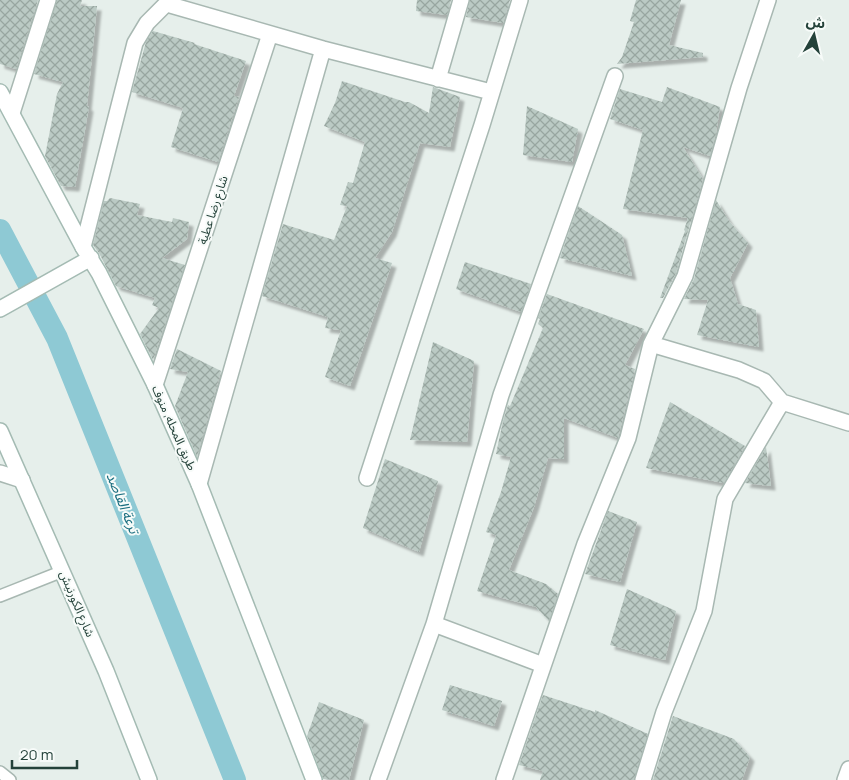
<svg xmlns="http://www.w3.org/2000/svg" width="849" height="780" font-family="Manrope,'Noto Sans Arabic',sans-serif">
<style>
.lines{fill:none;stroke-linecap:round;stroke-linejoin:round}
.canal{stroke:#8ec9d4;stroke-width:22}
.building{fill:url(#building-cross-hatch);filter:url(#shadow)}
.service-casing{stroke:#a8b8b2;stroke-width:14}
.minor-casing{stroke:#a8b8b2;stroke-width:18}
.secondary-casing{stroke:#a4bbb3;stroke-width:18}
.service{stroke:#fff;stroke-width:11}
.minor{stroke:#fff;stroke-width:15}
.secondary{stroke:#fff;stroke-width:15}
.labels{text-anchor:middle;stroke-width:4;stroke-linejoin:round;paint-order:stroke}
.street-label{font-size:12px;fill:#24423a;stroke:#f7fbf9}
.water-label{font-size:14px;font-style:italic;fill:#1c6f80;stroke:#f7fbf9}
</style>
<defs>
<pattern id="building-cross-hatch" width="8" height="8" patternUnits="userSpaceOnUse" patternTransform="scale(1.25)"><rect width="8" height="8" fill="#bbcac4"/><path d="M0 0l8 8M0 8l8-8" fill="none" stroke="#98a6a0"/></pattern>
<filter id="shadow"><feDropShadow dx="4.5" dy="4.5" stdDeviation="1" flood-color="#0004"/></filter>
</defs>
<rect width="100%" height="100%" fill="#e6efeb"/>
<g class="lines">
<path class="canal" d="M0 230 57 338 235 780"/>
</g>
<path class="building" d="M0 0H38L16 69 0 64Z
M57 0H82L80 6H97L87 106 89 107 75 187 61 186 45 156 57 94 63 82 34 74Z
M417 0H451L447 15 416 11Z
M470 0H510L503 23 466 17Z
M636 0H681L669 45 703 53V57L617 64 622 57 634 22 630 21Z
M153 31 195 43 194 44 246 61 234 96 239 97 218 162 171 147 183 108 132 92 146 42Z
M342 81 405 102H409L429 113 433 87 460 97 450 147 420 143 392 232 375 258 392 263 350 386 325 377 341 330 325 328 328 317 262 296 283 224 334 240 347 206 340 205 348 182 353 183 365 142 324 126 335 103Z
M667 87 720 107 716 133 710 156 683 147 703 179 676 273 663 298H660L685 231 684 230 688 218 623 209 643 130 610 119 620 89 662 102Z
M527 106 578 129 572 162 523 155Z
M110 198 140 204 137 215 172 222 173 218 189 222 187 239 162 258 185 265 153 360 140 334 159 308 152 305 155 298 116 286 99 253 93 245 104 201H107Z
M716 200 729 221 748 243 730 278 738 304 756 310 759 347 697 335 708 300 684 299 694 279Z
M578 206 622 235 632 276 560 258Z
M465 262 531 284 521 312 456 289Z
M547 294 644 329 625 365 635 369 618 438 564 418V459L548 458 534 507 509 570 546 584 558 594 549 621 536 607 477 591 496 535 486 532 501 492 511 457 496 454 503 421 508 405 510 406 543 328 538 324 540 319 538 318Z
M433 342 474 361 467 442 410 440Z
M177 349 221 371 197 457 175 406 188 372 170 369Z
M670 402 745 446 724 483 646 468Z
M766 447 771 486 745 483Z
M385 459 438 481 419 552 363 528Z
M608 511 637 522 620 582 585 574Z
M627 589 676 611 665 660 610 645Z
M450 685 502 701 494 726 442 710Z
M543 695 595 712V710L648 734 634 780H540L543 771 519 765Z
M319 702 364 720 349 780 323 779 307 736Z
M673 716 734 739 750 757 742 780H653Z"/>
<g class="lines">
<defs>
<path id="service" d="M0 596 63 571
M0 772 10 780"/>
<path id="minor" d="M167 4 323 49 491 92
M438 79 461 0
M12 113 48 0
M83 247 135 43 147 23 170 0
M651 344 739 370 764 381 782 402 849 423
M155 385 270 34
M0 473 22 480
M367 478 482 125 520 0
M199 484 323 49
M434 624 543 665
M378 780 434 624 501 395 615 76
M504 780 585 544 628 438 651 344 685 276 739 88 768 0
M643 780 664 712 704 611 725 499 782 402
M845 780 849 769"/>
<path id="secondary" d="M0 92 83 247 99 273 155 385 199 484 314 780
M0 309 91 258
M0 431 106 671 149 780"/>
</defs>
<use href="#service" class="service-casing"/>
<use href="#minor" class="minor-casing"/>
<use href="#secondary" class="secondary-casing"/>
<use href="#service" class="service"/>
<use href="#minor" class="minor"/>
<use href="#secondary" class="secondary"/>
</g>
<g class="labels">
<g class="street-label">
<text transform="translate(213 210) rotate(-72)" y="4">شارع رضا عطية</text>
<text transform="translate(174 428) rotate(66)" y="4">طريق المحله, منوف</text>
<text transform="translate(77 604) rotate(67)" y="4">شارع الكورنيش</text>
</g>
<g class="water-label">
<text transform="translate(123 503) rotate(68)" y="5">ترعة القاصد</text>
</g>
</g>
<g transform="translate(814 35) rotate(8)" stroke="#f7fbf9" stroke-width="4" paint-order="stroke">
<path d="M0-4L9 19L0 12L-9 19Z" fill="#24423a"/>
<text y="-8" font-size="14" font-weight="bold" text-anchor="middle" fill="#24423a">ش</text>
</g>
<path d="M12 760v8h65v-8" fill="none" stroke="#24423a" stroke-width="2.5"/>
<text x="20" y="760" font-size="15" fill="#24423a" stroke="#f7fbf9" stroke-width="4" paint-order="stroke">20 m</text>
</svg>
